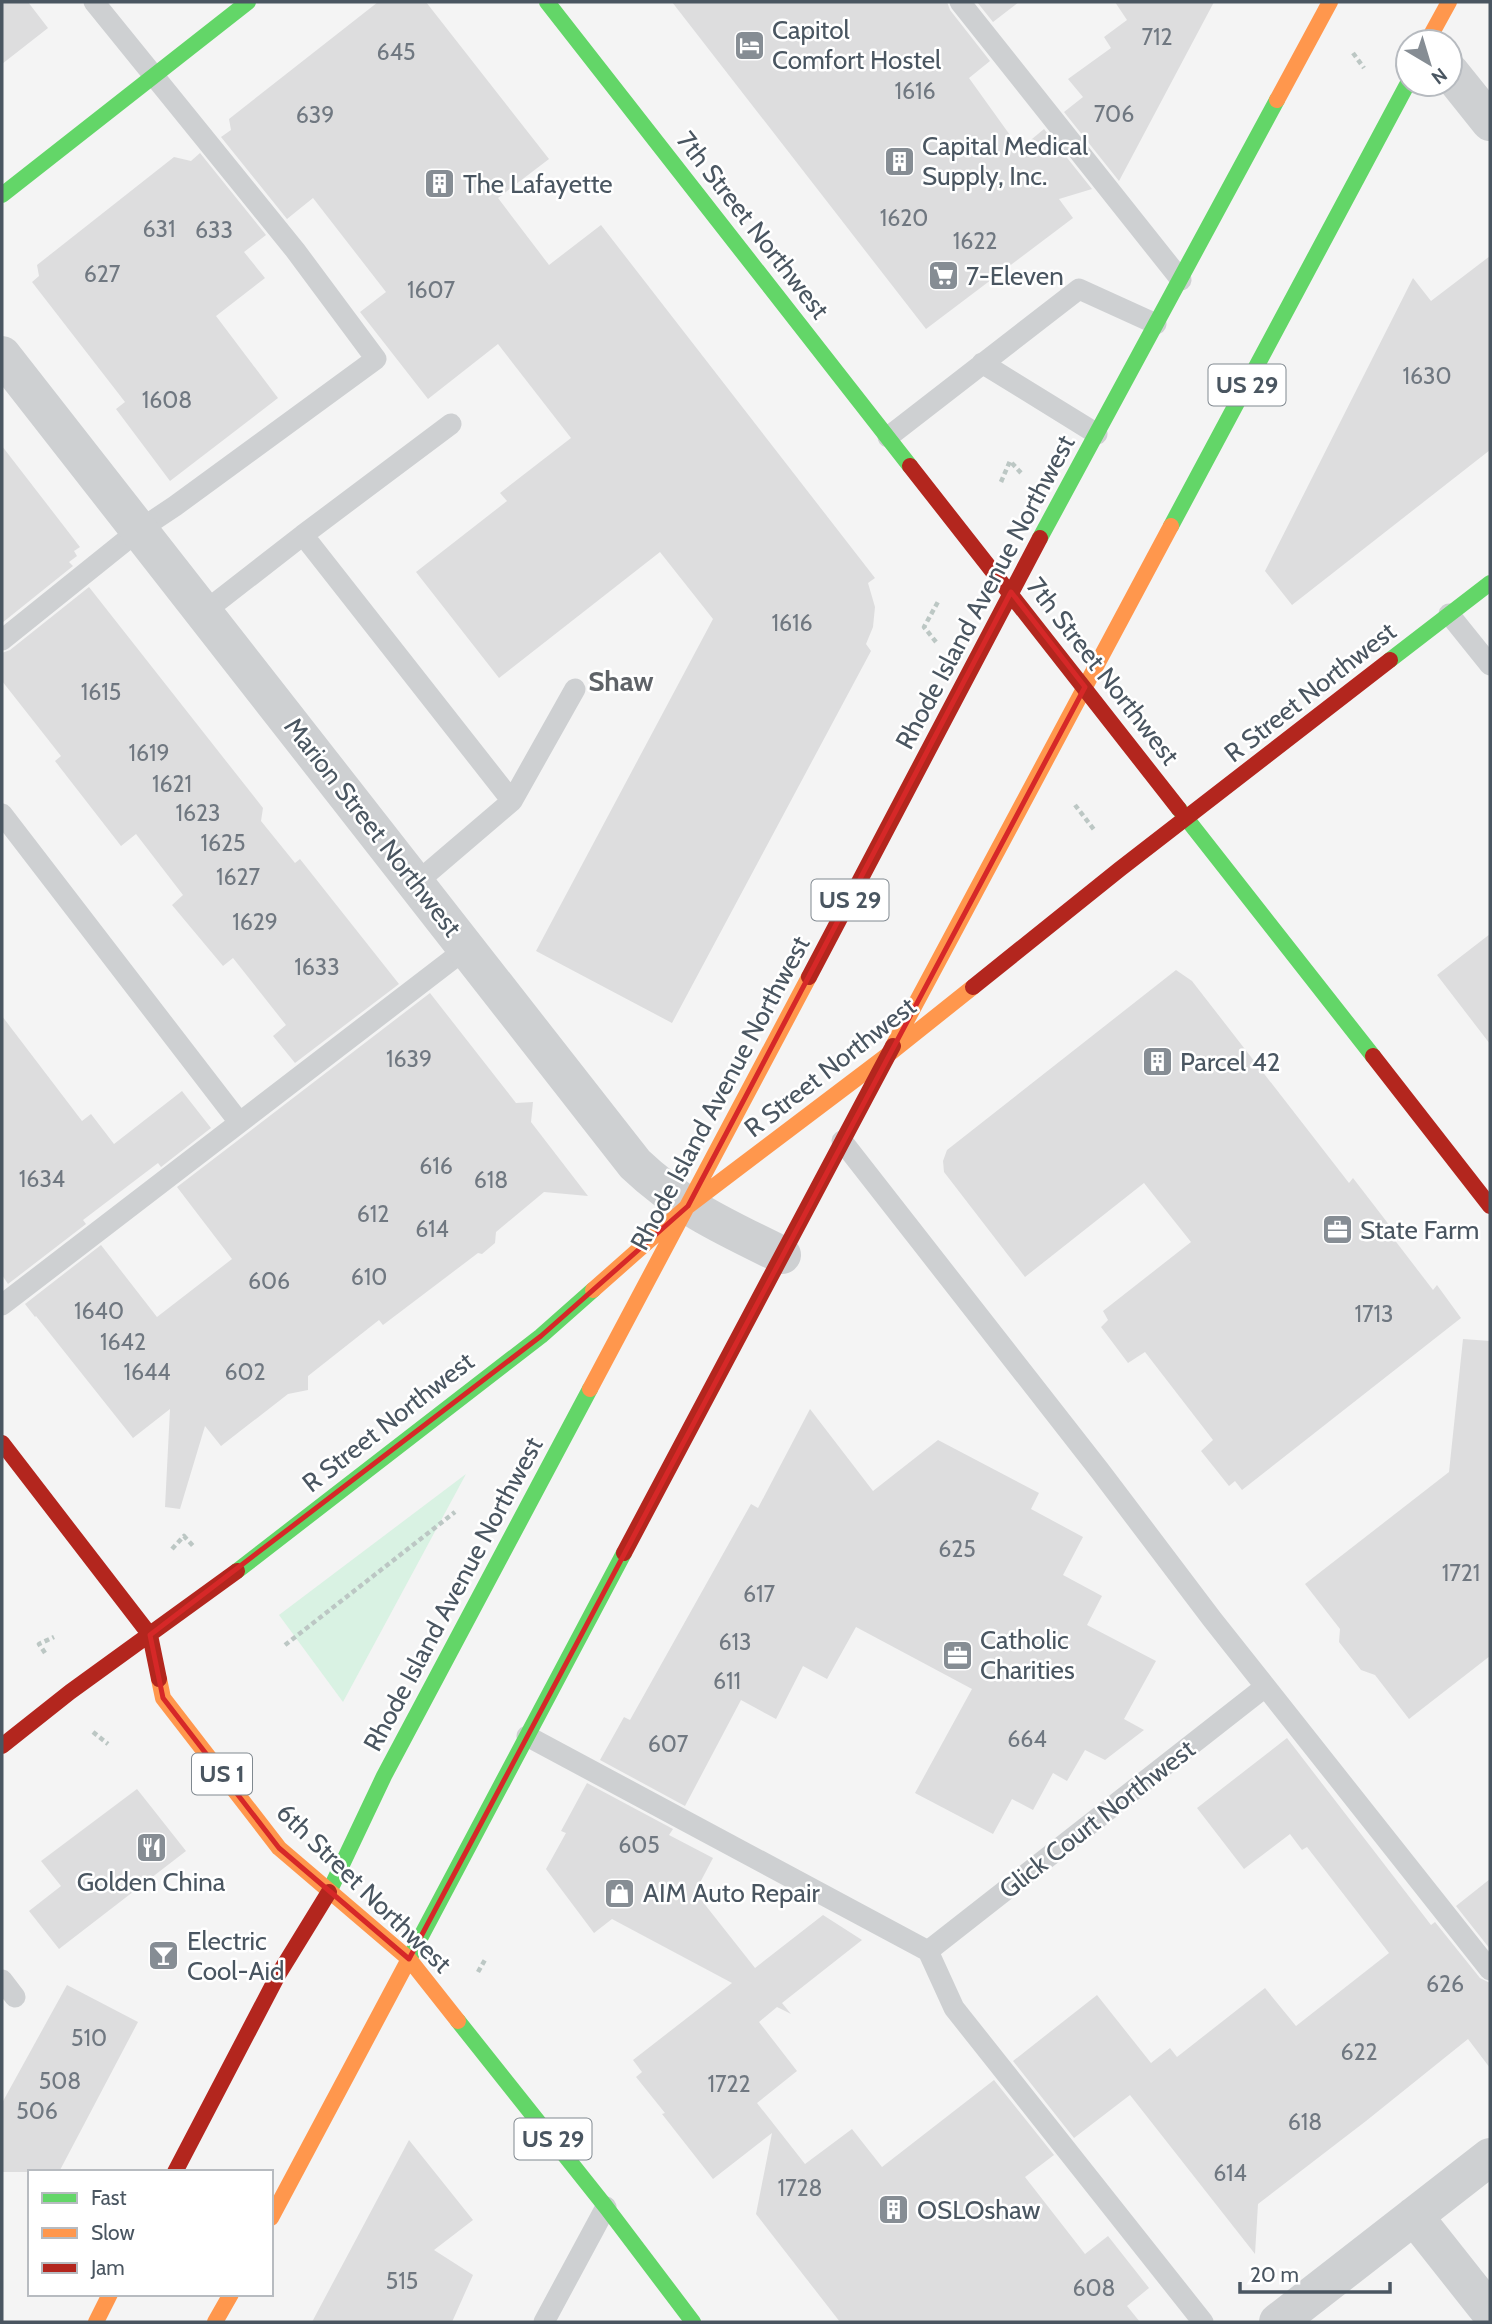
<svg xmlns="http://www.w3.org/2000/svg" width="1492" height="2324" font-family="Cabin,sans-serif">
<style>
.green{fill:#d9f2e3}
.building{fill:#ddddde}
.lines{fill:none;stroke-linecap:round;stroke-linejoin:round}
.path{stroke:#bcc7c4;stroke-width:4.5;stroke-dasharray:5 3.5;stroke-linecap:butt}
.lane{stroke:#ced0d2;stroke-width:21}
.street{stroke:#ced0d2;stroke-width:38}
.fast{stroke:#63d668;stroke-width:16}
.slow{stroke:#ff974d;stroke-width:16}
.jam{stroke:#b3261e;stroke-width:16}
.marked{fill:none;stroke:#d62828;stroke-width:5;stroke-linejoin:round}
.labels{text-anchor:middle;stroke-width:5;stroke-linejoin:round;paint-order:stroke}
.number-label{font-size:23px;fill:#707881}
.shield{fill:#fff;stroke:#808990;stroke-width:2}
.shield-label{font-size:24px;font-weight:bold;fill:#4a5661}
.poi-label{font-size:26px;fill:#4a5661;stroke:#fff;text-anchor:start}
.street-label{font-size:26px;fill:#4a5661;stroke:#fff}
.neighbourhood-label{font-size:28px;font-weight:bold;fill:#5f6368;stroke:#fff}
</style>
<rect width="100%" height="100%" fill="#f4f4f4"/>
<path class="green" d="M466 1474 343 1702 279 1615Z"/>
<path class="building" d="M2 2H28L48 28 2 64Z
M378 2H426L549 159 498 198 549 265 601 225 875 578 868 583 875 607 873 627 866 644 871 651 672 1023 536 951 713 619 660 552 499 678 416 572 507 501 500 493 571 438 498 344 428 399 360 312 386 292 313 198 287 219 221 137 231 130 229 119Z
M672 2H947L950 10 990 61 969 78 1020 149 1044 129 1092 189 1059 199 1073 218 926 329Z
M977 2H1019L993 22Z
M1115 2H1214L1119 181 1064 112 1083 97 1068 79 1111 48 1104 37 1127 20Z
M200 153 266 235 244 252 265 278 216 316 278 398 170 481 116 409 125 402 32 282 39 276 37 265 174 157 191 161Z
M1490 256V450L1292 605 1265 571 1413 278 1431 301Z
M2 446 80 547 74 551 77 556 69 562 73 566 2 623Z
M89 587 263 808 261 821 295 863 300 859 399 984 295 1063 273 1036 286 1025 233 958 223 966 172 905 183 895 136 834 121 846 55 761 61 756 2 681V653L10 650Z
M1490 934V1044L1437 975Z
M1176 970 1192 981 1349 1183 1353 1178 1390 1226 1387 1230 1433 1290 1437 1285 1461 1318 1242 1490 1235 1481 1229 1486 1201 1451 1213 1440 1145 1352 1128 1363 1101 1327 1108 1320 1103 1311 1191 1242 1144 1183 1025 1277 944 1172 943 1161 947 1150Z
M430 993 516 1103 533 1102 531 1122 588 1196 544 1192 496 1232 495 1243 482 1254 478 1253 383 1325 379 1320 308 1376V1390L288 1394 221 1446 205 1426 180 1509 165 1507 170 1409 133 1438 36 1316 35 1317 25 1304 101 1245 157 1317 232 1259 177 1187Z
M2 1016 82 1121 91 1114 114 1144 182 1091 211 1128 161 1167 158 1163 83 1220 86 1224 8 1284 2 1275Z
M1463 1339 1490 1341V1656L1409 1719 1375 1675 1361 1670 1339 1642 1340 1629 1305 1584 1449 1472Z
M810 1409 873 1491 938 1440 1039 1493 1031 1509 1083 1537 1063 1575 1102 1596 1087 1625 1156 1661 1124 1719 1144 1730 1105 1760 1085 1750 1067 1781 1053 1773 1033 1810 1012 1799 993 1834 915 1793 972 1689 856 1627 827 1679 803 1666 776 1719 741 1700 685 1806 600 1760 624 1717 630 1720 751 1504 758 1508Z
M1287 1738 1431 1925 1435 1922 1480 1978 1490 1983V2068L1468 2039 1366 2121 1258 2204 1255 2254 1130 2095 1074 2138 1013 2061 1097 1995 1151 2063 1170 2048 1177 2057 1265 1988 1296 2026 1389 1953 1307 1847 1302 1850 1290 1834 1244 1869 1197 1808Z
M587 1783 673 1829 669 1835 713 1858 695 1892 755 1968 823 1915 862 1940 782 2003 791 2014 777 2007 759 2022 797 2071 757 2103 805 2164 852 2129 882 2167 994 2080 1054 2155 1025 2177 1085 2254 1108 2236 1149 2288 1127 2306 1140 2322H840L756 2214 772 2133 713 2179 662 2114 665 2113 636 2077 642 2072 633 2060 732 1983 612 1919 594 1933 546 1869 566 1833 561 1831Z
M137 1789 186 1851 59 1949 29 1911 61 1886 41 1861Z
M1490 1879V1949L1456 1906Z
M67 1985 138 2022 59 2172H2V2103Z
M409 2140 473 2220 434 2250 473 2275 452 2322H312Z"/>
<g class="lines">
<path class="path" d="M1353 53 1364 68
M1001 482 1010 461 1022 474
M936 642 924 627 939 600
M1075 805 1095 831
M172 1549 184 1536 195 1548
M285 1645 455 1512
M45 1653 39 1644 54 1637
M93 1732 108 1744
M478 1972 486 1958"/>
<path class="lane" d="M960 2 1181 280
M982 363 1097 434
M888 437 1079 289 1156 324
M303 535 451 424
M204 612 303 535 512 801 416 883
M1449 614 1490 665
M2 640 139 530 175 506 376 359 295 250 94 2
M512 801 575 689
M2 814 239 1122
M842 1141 1100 1471 1212 1619 1490 1970
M2 1305 467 948
M527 1736 928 1951 954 2008 1203 2322
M928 1951 1265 1687
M2 1980 15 1997
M544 2322 606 2207"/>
<path class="street" d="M1450 72 1490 122
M2 355 635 1164C680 1207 727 1228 782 1255
M1414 2216 1490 2312
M1278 2322 1490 2157"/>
<path class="fast" d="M547 2 910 466
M2 195 248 2
M1171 526 1408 83
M1040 538 1277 100
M1390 660 1490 583
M1179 809 1373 1056
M237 1571 541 1336 593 1290
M329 1892 384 1776 590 1389
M409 1959 624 1553
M458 2021 606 2207 693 2322"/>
<path class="slow" d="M1427 42 1449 2
M1277 100 1330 2
M893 1046 1171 526
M593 1290 688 1206 889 1054 973 987
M590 1389 809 977
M159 1679 163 1698 279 1848 409 1959 458 2021
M271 2218 409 1959
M96 2322 110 2294
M215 2322 231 2294"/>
<path class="jam" d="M910 466 1179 809
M809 977 1040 538
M973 987 1120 869 1390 660
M1373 1056 1490 1206
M2 1443 150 1635 159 1679
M624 1553 893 1046
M2 1746 70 1692 237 1571
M175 2172 278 1975 329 1892"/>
</g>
<path class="marked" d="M1011 592 1085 687 409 1959 279 1848 163 1698 150 1635 541 1336 688 1206Z"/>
<defs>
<symbol id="hotel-square" viewBox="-11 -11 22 22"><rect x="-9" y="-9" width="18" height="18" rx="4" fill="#868d94" stroke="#fff"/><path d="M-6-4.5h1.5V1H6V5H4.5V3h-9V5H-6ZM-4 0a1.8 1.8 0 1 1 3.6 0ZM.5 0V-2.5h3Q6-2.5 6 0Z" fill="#fff"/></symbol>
<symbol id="building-square" viewBox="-11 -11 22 22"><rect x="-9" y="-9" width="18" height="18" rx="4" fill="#868d94" stroke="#fff"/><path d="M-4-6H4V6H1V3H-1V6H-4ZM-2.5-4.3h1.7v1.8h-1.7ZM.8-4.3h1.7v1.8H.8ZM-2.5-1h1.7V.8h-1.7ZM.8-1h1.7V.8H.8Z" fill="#fff"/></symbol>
<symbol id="supermarket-square" viewBox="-11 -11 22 22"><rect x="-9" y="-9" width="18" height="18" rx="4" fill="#868d94" stroke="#fff"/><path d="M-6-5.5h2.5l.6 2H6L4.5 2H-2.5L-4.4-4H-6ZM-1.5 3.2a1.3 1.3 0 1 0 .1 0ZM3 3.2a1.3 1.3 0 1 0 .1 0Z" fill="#fff"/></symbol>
<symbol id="office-square" viewBox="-11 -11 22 22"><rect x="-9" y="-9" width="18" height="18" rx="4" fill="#868d94" stroke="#fff"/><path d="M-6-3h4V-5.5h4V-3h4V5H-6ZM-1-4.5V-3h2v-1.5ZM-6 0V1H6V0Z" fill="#fff"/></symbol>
<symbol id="restaurant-square" viewBox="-11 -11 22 22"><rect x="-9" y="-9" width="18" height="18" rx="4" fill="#868d94" stroke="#fff"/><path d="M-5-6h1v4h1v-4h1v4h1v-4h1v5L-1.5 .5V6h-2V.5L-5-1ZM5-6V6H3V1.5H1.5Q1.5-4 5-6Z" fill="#fff"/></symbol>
<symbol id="shop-square" viewBox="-11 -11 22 22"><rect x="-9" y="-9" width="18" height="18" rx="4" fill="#868d94" stroke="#fff"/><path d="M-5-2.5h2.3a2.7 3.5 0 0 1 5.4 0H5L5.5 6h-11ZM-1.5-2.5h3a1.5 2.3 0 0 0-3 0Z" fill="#fff"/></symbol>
<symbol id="bar-square" viewBox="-11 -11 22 22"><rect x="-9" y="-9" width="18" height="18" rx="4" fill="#868d94" stroke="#fff"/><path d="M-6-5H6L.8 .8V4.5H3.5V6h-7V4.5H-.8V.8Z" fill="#fff"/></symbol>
</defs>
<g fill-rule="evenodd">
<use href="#hotel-square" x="732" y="28" width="35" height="35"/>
<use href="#building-square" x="882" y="144" width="35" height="35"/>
<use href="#building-square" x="422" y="166" width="35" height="35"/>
<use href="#supermarket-square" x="926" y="258" width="35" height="35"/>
<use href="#building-square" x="1140" y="1044" width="35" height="35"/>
<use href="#office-square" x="1320" y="1212" width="35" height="35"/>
<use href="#office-square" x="940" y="1638" width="35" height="35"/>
<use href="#restaurant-square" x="134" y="1830" width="35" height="35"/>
<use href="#shop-square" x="602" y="1876" width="35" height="35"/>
<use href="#bar-square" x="146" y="1938" width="35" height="35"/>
<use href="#building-square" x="876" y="2192" width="35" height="35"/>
</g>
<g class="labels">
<g class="number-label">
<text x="1157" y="45">712</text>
<text x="396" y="60">645</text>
<text x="915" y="99">1616</text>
<text x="1114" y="122">706</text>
<text x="315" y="123">639</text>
<text x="904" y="226">1620</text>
<text x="159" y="237">631</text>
<text x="214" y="238">633</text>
<text x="975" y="249">1622</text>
<text x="102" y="282">627</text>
<text x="431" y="298">1607</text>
<text x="1427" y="384">1630</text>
<text x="167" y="408">1608</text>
<text x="792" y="631">1616</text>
<text x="101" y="700">1615</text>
<text x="149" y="761">1619</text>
<text x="172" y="792">1621</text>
<text x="198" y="821">1623</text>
<text x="223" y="851">1625</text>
<text x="238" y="885">1627</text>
<text x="255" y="930">1629</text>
<text x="317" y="975">1633</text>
<text x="409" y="1067">1639</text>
<text x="436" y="1174">616</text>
<text x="42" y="1187">1634</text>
<text x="491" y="1188">618</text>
<text x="373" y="1222">612</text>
<text x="432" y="1237">614</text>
<text x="369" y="1285">610</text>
<text x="269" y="1289">606</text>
<text x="99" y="1319">1640</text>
<text x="1374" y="1322">1713</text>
<text x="123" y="1350">1642</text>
<text x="147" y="1380">1644</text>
<text x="245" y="1380">602</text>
<text x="957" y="1557">625</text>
<text x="1461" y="1581">1721</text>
<text x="759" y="1602">617</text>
<text x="735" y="1650">613</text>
<text x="727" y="1689">611</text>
<text x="1027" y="1747">664</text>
<text x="668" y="1752">607</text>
<text x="639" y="1853">605</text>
<text x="1445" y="1992">626</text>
<text x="89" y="2046">510</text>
<text x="1359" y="2060">622</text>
<text x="60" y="2089">508</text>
<text x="729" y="2092">1722</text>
<text x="37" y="2119">506</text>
<text x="1305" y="2130">618</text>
<text x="1230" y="2181">614</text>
<text x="800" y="2196">1728</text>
<text x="402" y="2289">515</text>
<text x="1094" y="2296">608</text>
</g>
<g class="shield">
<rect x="1208.5" y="364.5" width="77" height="41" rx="5"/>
<rect x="811.5" y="879.5" width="77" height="41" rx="5"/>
<rect x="192" y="1753.5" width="60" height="41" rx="5"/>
<rect x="514.5" y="2118.5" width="77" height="41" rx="5"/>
</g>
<g class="shield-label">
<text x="1247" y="393">US 29</text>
<text x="850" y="908">US 29</text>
<text x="222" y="1782">US 1</text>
<text x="553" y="2147">US 29</text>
</g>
<g class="poi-label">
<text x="772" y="39">Capitol<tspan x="772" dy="30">Comfort Hostel</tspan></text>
<text x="922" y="155">Capital Medical<tspan x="922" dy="30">Supply, Inc.</tspan></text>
<text x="463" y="193">The Lafayette</text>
<text x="966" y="285">7-Eleven</text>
<text x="1180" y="1071">Parcel 42</text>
<text x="1360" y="1239">State Farm</text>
<text x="980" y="1649">Catholic<tspan x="980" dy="30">Charities</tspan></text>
<text x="151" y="1891" text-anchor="middle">Golden China</text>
<text x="643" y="1902">AIM Auto Repair</text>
<text x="187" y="1950">Electric<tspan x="187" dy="30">Cool-Aid</tspan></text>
<text x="917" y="2219">OSLOshaw</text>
</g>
<g class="street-label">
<text transform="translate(753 225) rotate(52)" y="9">7th Street Northwest</text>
<text transform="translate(985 592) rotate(-62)" y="9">Rhode Island Avenue Northwest</text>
<text transform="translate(1103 671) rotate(52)" y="9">7th Street Northwest</text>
<text transform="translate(1310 692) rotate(-38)" y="9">R Street Northwest</text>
<text transform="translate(373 827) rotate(52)" y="9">Marion Street Northwest</text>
<text transform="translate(830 1067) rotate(-38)" y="9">R Street Northwest</text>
<text transform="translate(720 1093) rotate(-62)" y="9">Rhode Island Avenue Northwest</text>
<text transform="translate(388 1422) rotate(-38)" y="9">R Street Northwest</text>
<text transform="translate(453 1594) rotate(-62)" y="9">Rhode Island Avenue Northwest</text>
<text transform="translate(1097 1819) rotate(-38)" y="9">Glick Court Northwest</text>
<text transform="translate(364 1888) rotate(44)" y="9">6th Street Northwest</text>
</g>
<g class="neighbourhood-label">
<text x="621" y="691">Shaw</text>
</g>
</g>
<rect width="1492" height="2324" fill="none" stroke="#4a5661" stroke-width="7"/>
<rect x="28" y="2170" width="245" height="126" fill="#ffffff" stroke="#b7bbc0" stroke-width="2"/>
<rect x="42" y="2193" width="35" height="10" fill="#63d668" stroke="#b7bbc0" stroke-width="2"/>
<text x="91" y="2205" font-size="21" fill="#4a5661">Fast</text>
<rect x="42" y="2228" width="35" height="10" fill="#ff974d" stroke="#b7bbc0" stroke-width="2"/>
<text x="91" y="2240" font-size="21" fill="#4a5661">Slow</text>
<rect x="42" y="2263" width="35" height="10" fill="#b3261e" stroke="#b7bbc0" stroke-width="2"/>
<text x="91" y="2275" font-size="21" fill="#4a5661">Jam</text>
<g transform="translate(1429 63) rotate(142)"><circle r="33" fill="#ffffff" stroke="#b7bbc0" stroke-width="2"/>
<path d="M0-5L12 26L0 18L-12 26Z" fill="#868d94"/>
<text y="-10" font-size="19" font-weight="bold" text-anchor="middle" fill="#4a5661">N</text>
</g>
<path d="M1240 2282v10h150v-10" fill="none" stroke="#4a5661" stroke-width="3.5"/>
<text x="1250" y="2282" font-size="21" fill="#4a5661" stroke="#ffffff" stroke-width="5" paint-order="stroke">20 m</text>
</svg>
